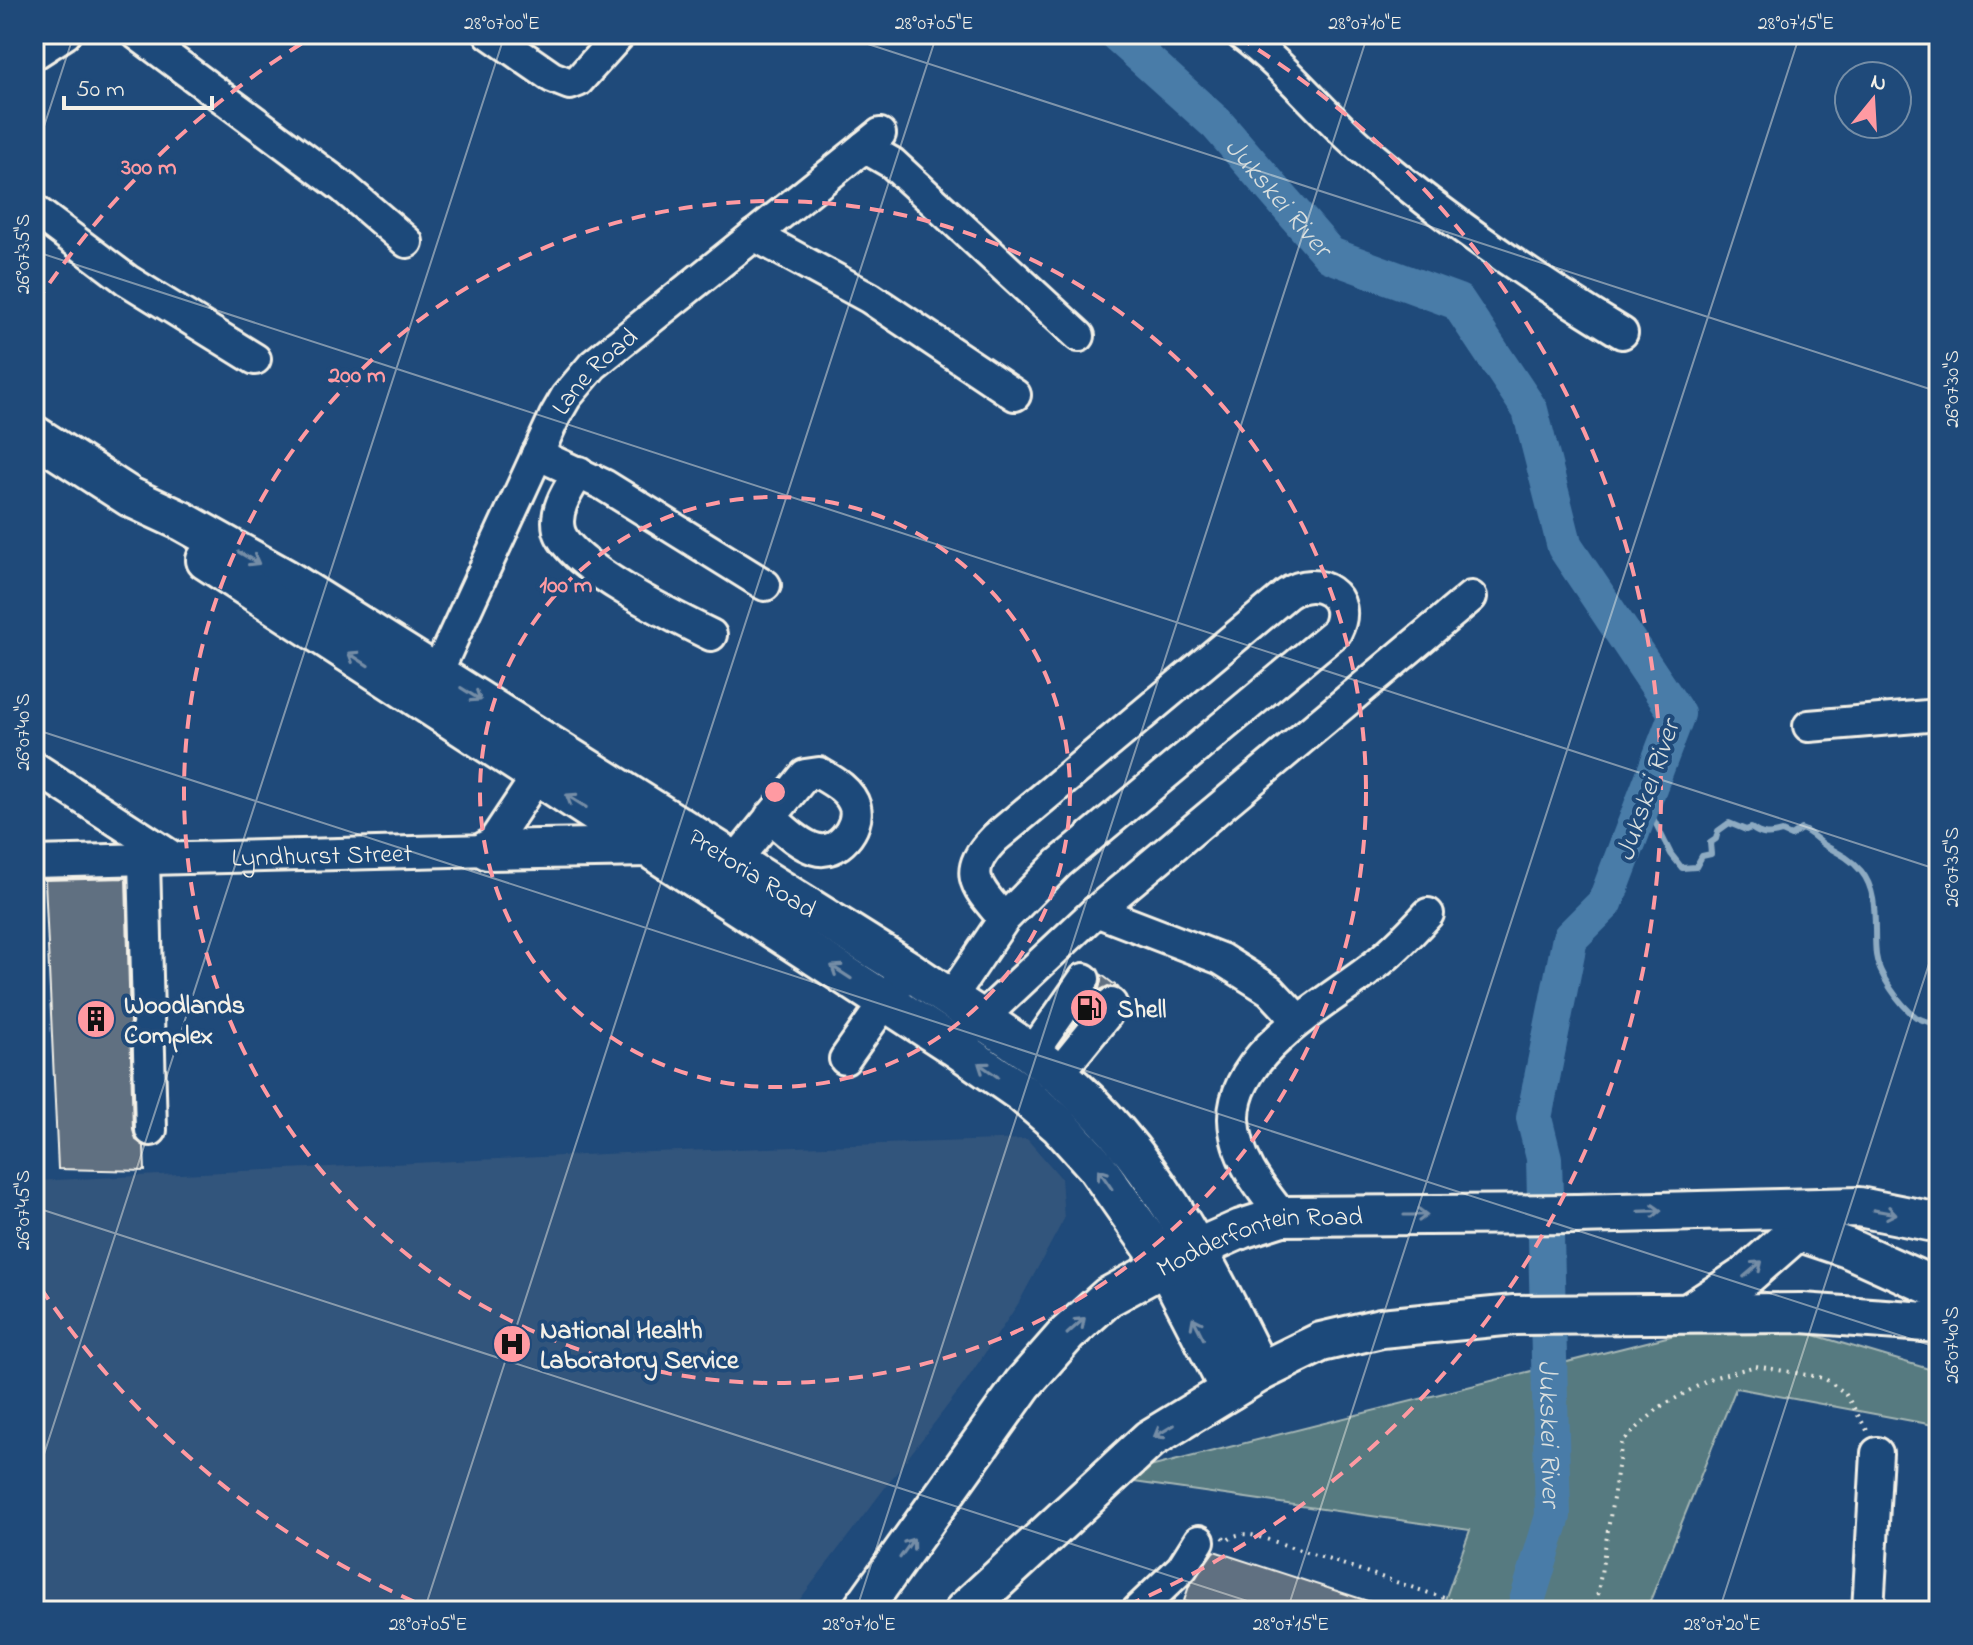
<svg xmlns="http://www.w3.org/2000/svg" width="1973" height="1645" font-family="'Indie Flower',sans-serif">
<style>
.built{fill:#33557c}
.green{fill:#567a80;stroke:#a5b6b4;stroke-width:2}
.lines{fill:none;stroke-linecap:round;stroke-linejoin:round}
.stream{stroke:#8eabc2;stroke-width:6}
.river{stroke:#4a7ca8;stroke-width:36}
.building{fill:#617081;stroke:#f4f1e8;stroke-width:2}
.minor-casing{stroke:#f4f1e8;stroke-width:36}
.major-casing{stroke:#f4f1e8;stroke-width:44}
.path{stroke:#f4f1e8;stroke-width:4;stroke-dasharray:2 6;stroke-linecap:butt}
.minor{stroke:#1f4a7a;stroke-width:30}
.major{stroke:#1f4a7a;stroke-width:38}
.oneway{stroke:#748da6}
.ticks{fill:none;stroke:#f4f1e8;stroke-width:2;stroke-opacity:0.45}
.ring{fill:none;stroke:#ff9aa2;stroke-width:4;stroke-dasharray:14 10}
.labels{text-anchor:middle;stroke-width:8;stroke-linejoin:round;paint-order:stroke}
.street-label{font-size:26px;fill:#f4f1e8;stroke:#1f4a7a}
.poi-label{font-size:26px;font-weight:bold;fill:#f4f1e8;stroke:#1f4a7a;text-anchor:start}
.water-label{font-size:28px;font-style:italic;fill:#dadfde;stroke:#1f4a7a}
.centre{fill:#ff9aa2;stroke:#1f4a7a;stroke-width:4}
.ring-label{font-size:24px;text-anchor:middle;font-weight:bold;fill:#ff9aa2;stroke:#1f4a7a;stroke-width:8;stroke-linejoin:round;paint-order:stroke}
.neatline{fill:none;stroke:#f4f1e8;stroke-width:3}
.ticks-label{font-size:20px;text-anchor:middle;fill:#f4f1e8}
</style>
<rect width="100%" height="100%" fill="#1f4a7a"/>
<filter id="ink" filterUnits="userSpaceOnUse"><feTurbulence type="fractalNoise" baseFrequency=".0125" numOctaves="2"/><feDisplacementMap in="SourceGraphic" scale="16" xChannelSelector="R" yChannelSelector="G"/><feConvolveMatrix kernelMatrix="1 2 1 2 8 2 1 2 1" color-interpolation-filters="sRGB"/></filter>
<g filter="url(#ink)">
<path class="built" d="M1027 1139 1061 1178 1064 1219 1018 1304 964 1384 791 1611H34V1181L625 1153Z"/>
<path class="green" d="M1750 1316 1939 1372V1426L1736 1388 1646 1611H1441L1470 1530 1106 1478Z"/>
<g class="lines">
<path class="stream" d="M1644 800 1671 854 1682 868 1696 867 1702 856 1711 854 1710 843 1716 839 1718 831 1729 823 1746 830 1751 828C1762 836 1769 836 1782 832L1791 836 1801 829C1811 832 1817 840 1826 846 1839 853 1851 859 1861 871 1880 894 1873 928 1876 955 1878 974 1900 1005 1916 1017 1922 1021 1931 1022 1939 1024"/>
<path class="river" id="s1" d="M1117 34 1217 124 1330 255 1458 302 1530 410 1565 547 1677 714 1605 903 1570 938 1534 1118 1544 1158 1553 1516 1524 1611"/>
</g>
<path class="building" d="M126 878 133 1130 136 1140 144 1146 145 1171 58 1169 45 880Z
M1102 975 1119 988 1108 986 1100 990 1069 1032 1099 989Z
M1214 1551 1389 1608 1388 1611H1212L1184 1601 1189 1586Z"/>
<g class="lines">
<defs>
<g id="minor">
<path d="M137 34 344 188 407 242"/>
<path d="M490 34 552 77 570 84 578 81 620 34"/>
<path d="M1241 34C1287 68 1321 113 1364 150 1445 219 1531 278 1622 333"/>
<path d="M34 54 65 34"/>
<path d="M864 147 892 163 1079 336"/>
<path d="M34 210 127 280 255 359"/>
<path d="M754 235 870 298 1015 395"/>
<path d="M537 454 604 485 765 585"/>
<path d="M579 472C569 489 554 509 559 530 567 565 678 619 711 635"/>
<path id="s2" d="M428 692 555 416 566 397 593 365 880 134"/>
<path d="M1809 726 1939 715"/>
<path d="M34 767 174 858"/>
<path d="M144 860 151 1130"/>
<path d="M735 861 805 775 819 773C833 781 850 790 855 807 860 828 837 856 815 849 798 844 783 828 770 817"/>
<path id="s3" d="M34 862 488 850 550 757"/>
<path d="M1096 911 1221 959 1270 990 1298 1020"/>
<path d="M950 999 1004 919 1059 863 1336 632C1355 596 1317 573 1287 594L995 838C960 873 977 887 1004 919"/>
<path d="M966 1033 1096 911 1471 597"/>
<path d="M1031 1055 1084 979"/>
<path d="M845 1059 897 985"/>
<path d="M1058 1074 1106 1015 1111 1004"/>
<path d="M1282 1216C1260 1188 1235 1157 1234 1119 1233 1055 1321 1006 1365 973 1388 956 1409 935 1428 914"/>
<path d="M1137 1611 1182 1568 1199 1541"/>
<path d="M1868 1611 1877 1453"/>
</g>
<g id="major">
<path id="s4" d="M34 435 130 497 182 521 284 578 908 970C958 1005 1012 1036 1059 1075 1153 1153 1207 1265 1260 1372"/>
<path d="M206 560 954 1046 1023 1094 1059 1125 1096 1166 1166 1266 1230 1390"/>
<path d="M488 850 649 847"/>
<path d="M1797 1231 1848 1248 1939 1289"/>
<path d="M1689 1313 1747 1275 1821 1210"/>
<path id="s5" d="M861 1611 1023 1384 1067 1334 1108 1297 1198 1248 1241 1229 1282 1216 1577 1214 1859 1207 1939 1223"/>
<path d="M964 1611 1150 1439 1260 1372 1321 1342 1381 1328 1514 1315 1802 1313 1939 1323"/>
</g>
</defs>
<use href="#minor" class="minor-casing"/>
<use href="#major" class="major-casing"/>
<path class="path" d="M1223 1537 1227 1541C1241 1528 1257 1537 1273 1541L1450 1600 1457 1611
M1595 1611 1622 1442 1660 1407 1712 1378 1756 1366 1824 1378 1845 1393 1868 1432"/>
<use href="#minor" class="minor"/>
<use href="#major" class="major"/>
</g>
<defs><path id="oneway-shaft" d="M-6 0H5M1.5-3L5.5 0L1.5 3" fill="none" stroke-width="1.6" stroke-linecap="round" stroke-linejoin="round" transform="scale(2)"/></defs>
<g class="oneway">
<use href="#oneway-shaft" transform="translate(249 558) rotate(30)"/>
<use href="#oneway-shaft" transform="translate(358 659) rotate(-147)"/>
<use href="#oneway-shaft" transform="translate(471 694) rotate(32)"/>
<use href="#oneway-shaft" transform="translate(576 801) rotate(-148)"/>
<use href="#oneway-shaft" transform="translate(841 972) rotate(-147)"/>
<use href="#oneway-shaft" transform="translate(988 1070) rotate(-145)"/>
<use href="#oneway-shaft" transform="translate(1105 1179) rotate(-125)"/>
<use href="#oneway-shaft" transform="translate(1650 1211) rotate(-2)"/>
<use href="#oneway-shaft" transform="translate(1885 1212) rotate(10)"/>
<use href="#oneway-shaft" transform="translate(1416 1215)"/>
<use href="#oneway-shaft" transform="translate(1753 1269) rotate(-40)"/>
<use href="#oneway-shaft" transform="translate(1076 1326) rotate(-42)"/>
<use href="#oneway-shaft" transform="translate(1198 1328) rotate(-117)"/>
<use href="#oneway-shaft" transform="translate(1164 1431) rotate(149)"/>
<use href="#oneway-shaft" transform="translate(907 1548) rotate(-54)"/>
</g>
</g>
<path class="ticks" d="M837 34 1939 392M34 157 74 34M34 251 1939 870M34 729 1939 1348M34 1207 1278 1611M34 1485 505 34M424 1611 937 34M856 1611 1368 34M1287 1611 1800 34M1719 1611 1939 933"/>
<g class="ring">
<circle cx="775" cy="792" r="295"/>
<circle cx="775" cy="792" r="591"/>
<path d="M436 1611A886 886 0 0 1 36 1281M36 303A886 886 0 0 1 312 37M1238 37A886 886 0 0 1 1114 1611"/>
</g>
<defs>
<symbol id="fuel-disc" viewBox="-11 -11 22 22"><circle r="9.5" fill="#ff9aa2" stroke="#1f4a7a"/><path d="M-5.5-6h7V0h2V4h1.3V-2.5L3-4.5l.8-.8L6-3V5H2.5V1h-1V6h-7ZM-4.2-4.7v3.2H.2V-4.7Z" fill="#111"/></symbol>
<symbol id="building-disc" viewBox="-11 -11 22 22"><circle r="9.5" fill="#ff9aa2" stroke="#1f4a7a"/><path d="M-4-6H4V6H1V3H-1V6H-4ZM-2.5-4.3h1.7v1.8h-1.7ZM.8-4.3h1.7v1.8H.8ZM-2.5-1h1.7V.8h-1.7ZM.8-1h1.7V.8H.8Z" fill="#111"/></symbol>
<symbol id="hospital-disc" viewBox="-11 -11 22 22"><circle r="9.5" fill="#ff9aa2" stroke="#1f4a7a"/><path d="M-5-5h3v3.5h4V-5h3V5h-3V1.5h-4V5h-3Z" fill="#111"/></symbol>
</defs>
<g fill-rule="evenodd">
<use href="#fuel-disc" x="1067" y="986" width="44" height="44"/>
<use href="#building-disc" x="74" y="997" width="44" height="44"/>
<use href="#hospital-disc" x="490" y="1322" width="44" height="44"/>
</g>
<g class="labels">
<g class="street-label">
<text dy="9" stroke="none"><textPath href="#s2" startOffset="364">Lane Road</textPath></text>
<text dy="9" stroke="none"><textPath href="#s3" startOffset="288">Lyndhurst Street</textPath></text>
<text dy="9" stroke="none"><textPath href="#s4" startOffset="842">Pretoria Road</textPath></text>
<text dy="9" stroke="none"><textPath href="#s5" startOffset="566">Modderfontein Road</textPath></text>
</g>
<g class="poi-label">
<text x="124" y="1013">Woodlands<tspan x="124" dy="30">Complex</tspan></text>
<text x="1117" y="1017">Shell</text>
<text x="540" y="1338">National Health<tspan x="540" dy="30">Laboratory Service</tspan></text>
</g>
<g class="water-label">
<text dy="10" stroke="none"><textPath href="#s1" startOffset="230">Jukskei River</textPath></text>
<text transform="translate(1646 790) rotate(-71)" y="10">Jukskei River</text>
<text dy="10" stroke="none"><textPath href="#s1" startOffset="1668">Jukskei River</textPath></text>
</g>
</g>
<circle cx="775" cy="792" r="12" class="centre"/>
<g class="ring-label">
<text x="149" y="174">300 m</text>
<text x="357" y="382">200 m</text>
<text x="566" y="592">100 m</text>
</g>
<rect width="1973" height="1645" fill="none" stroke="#1f4a7a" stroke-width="88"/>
<g transform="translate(1873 100) rotate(18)"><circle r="38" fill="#1f4a7a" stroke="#748da6" stroke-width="2"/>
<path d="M0-6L14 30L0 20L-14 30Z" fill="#ff9aa2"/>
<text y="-12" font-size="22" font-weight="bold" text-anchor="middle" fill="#f4f1e8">N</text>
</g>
<path d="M64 96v12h148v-12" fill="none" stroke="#f4f1e8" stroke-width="4"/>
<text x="76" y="96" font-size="24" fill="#f4f1e8" stroke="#1f4a7a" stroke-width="6" paint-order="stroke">50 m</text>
<rect x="44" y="44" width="1885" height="1557" class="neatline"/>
<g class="ticks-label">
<text x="502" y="29">28°07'00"E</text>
<text x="934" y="29">28°07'05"E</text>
<text x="1365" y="29">28°07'10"E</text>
<text x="1796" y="29">28°07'15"E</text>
<text transform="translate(22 254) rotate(-90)" y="7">26°07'35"S</text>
<text transform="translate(1951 389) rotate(-90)" y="7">26°07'30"S</text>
<text transform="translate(22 732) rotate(-90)" y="7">26°07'40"S</text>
<text transform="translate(1951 867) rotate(-90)" y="7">26°07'35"S</text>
<text transform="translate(22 1210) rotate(-90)" y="7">26°07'45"S</text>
<text transform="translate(1951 1345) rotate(-90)" y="7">26°07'40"S</text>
<text x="428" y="1630">28°07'05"E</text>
<text x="859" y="1630">28°07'10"E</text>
<text x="1291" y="1630">28°07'15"E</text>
<text x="1722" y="1630">28°07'20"E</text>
</g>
</svg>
